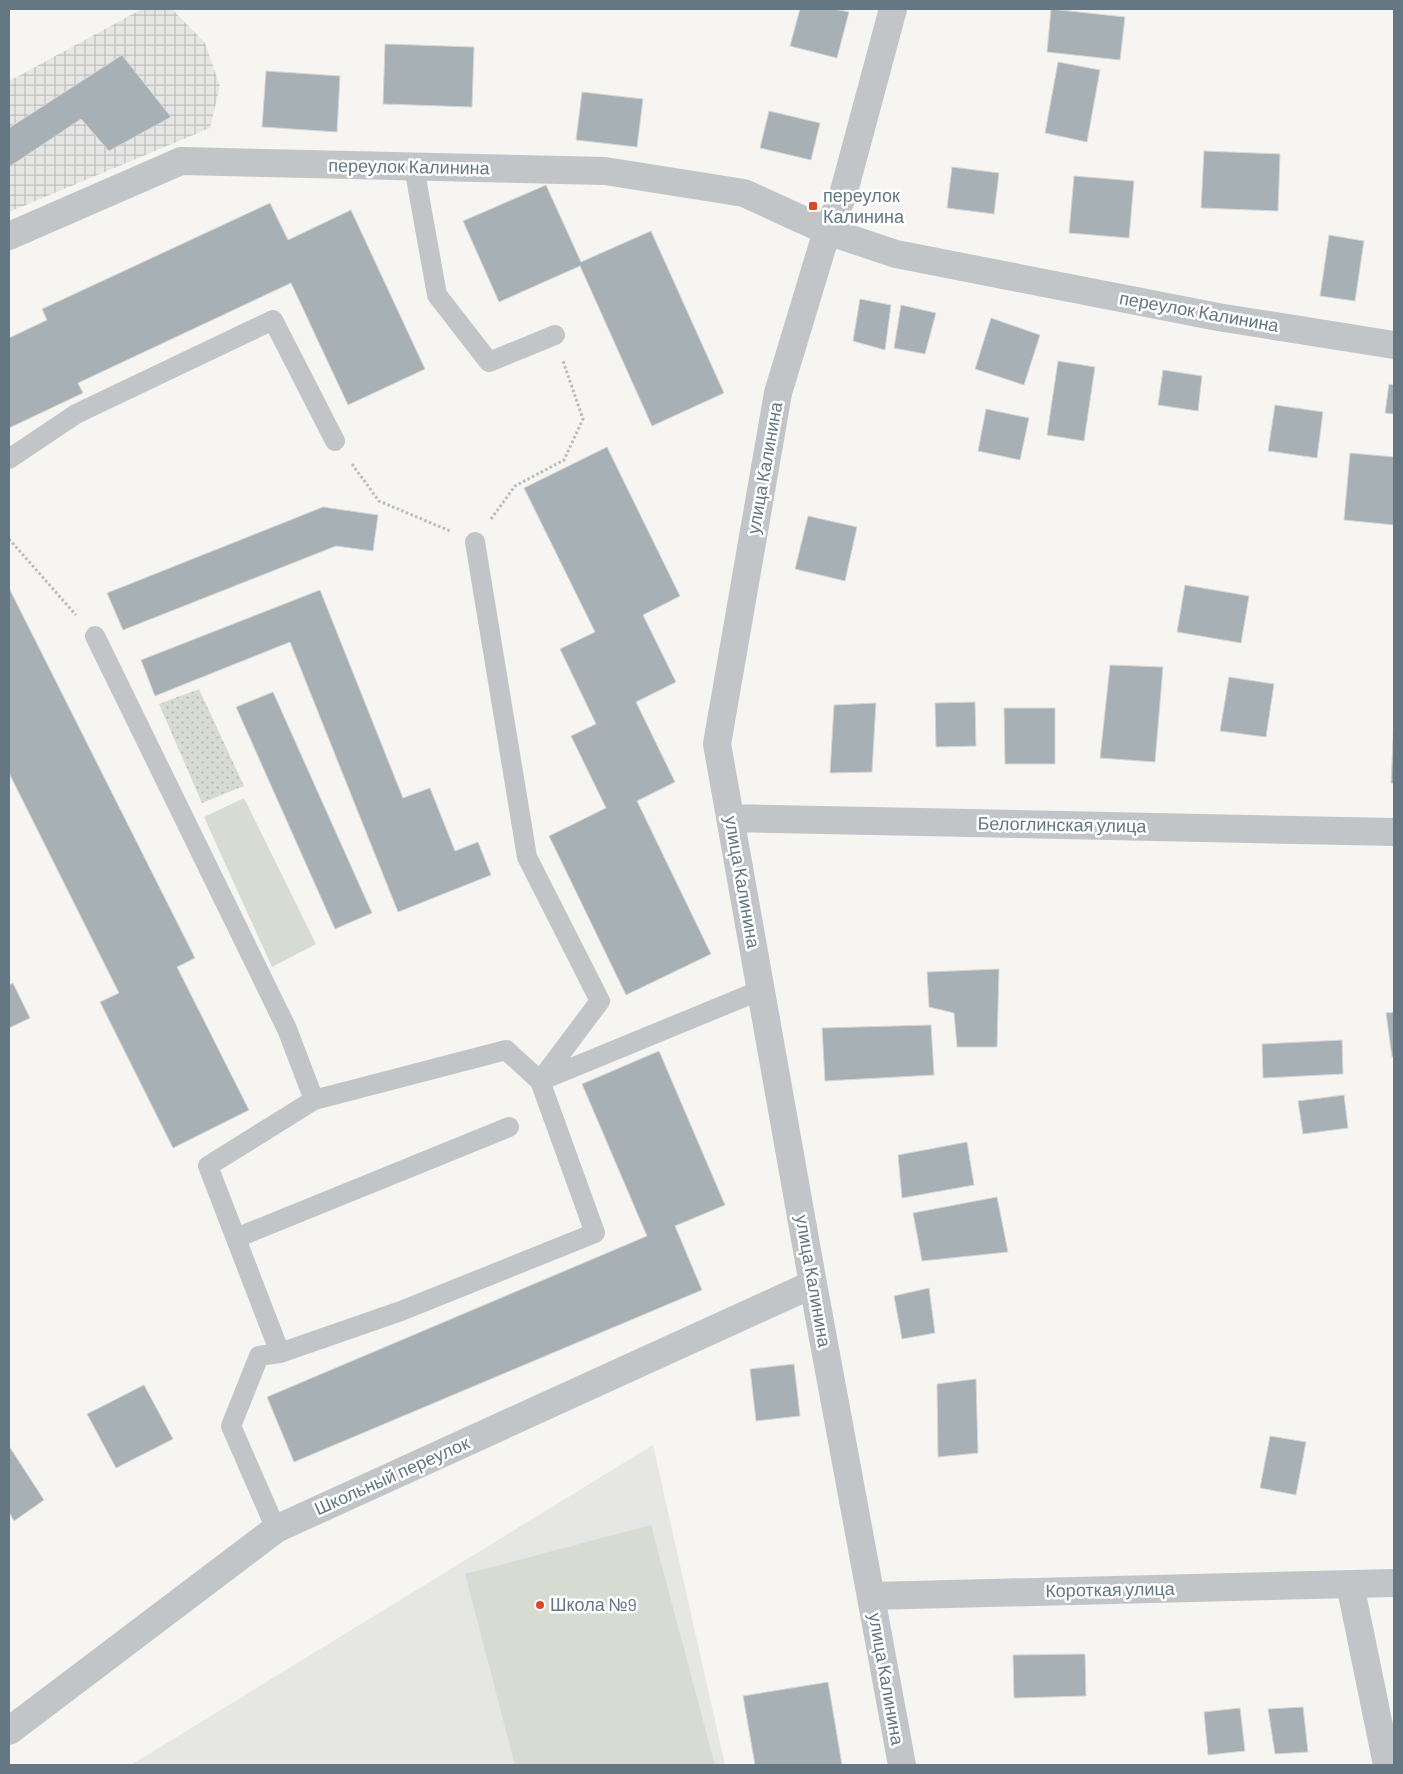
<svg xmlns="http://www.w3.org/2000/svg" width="1403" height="1774" font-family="Barlow,sans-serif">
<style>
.built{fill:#e6e7e5}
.industrial{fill:url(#industrial-grid)}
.park{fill:url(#park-dots)}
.garden{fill:#d7dcd3}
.building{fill:#a7b0b5;stroke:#d7d7d5}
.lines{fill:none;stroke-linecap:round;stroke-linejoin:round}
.path{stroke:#b8bcbe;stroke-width:3;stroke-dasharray:2.5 2.5;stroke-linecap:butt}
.service{stroke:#c1c5c8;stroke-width:20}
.pedestrian{stroke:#c1c5c8;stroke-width:28}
.minor{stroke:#c1c5c8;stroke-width:28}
.poi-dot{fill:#e34524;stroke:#fff;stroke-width:2}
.labels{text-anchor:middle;stroke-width:5;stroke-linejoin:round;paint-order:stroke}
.street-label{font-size:18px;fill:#647783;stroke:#fff}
.poi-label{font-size:18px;fill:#647783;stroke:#fff;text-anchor:start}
</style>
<defs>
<pattern id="industrial-grid" width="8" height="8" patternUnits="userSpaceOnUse" patternTransform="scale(1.25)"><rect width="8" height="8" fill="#e6e7e5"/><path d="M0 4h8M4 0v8" fill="none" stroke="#bec0bf"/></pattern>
<pattern id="park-dots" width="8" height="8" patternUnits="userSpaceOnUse" patternTransform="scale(1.25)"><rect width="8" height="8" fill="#d7dcd3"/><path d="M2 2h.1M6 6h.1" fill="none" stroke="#b2b7b1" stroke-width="1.8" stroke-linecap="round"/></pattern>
</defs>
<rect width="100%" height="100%" fill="#f6f5f2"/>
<path class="built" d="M653 1445 725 1765H131Z"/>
<path class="industrial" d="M142 9H172L205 43 220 86 210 128 9 212V81Z"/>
<path class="park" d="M199 689 244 786 202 803 159 704Z"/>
<path class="garden" d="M244 798 316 944 272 967 204 817Z
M651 1525 715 1765H515L465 1574Z"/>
<path class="building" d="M800 9H834L849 12 837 58 790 46Z
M1051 9 1125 17 1120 60 1047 52Z
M385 44 474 47 472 107 383 104Z
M122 55 171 117 109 151 81 119 9 167V128Z
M1058 62 1100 70 1087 142 1045 133Z
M266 71 340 76 337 132 262 127Z
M582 92 643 99 637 147 576 140Z
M769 111 820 123 811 160 760 148Z
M1204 151 1280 154 1278 211 1201 208Z
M952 167 999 173 994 214 947 208Z
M1074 176 1134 181 1129 238 1069 233Z
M546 185 581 262 651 231 724 393 652 426 580 266 499 302 463 221Z
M270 203 288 240 351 210 425 369 348 405 291 283 78 383 83 393 9 428V338L47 320 42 309Z
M1329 235 1364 241 1355 301 1320 296Z
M860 299 891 305 885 350 853 341Z
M901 305 936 313 925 354 894 348Z
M991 318 1040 335 1024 385 975 369Z
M1058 361 1095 367 1084 441 1047 435Z
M1163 370 1202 376 1198 411 1158 405Z
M1389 384 1394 385V414L1385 413Z
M1275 405 1323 412 1317 458 1268 451Z
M986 409 1029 418 1020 460 978 451Z
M607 447 680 596 643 615 676 682 636 702 675 782 637 801 711 954 626 995 549 836 606 808 571 736 596 724 560 649 595 632 524 488Z
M1350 453 1394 457V525L1344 520Z
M323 507 378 515 373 551 336 546 123 630 107 593Z
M808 516 857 527 845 581 795 569Z
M1185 585 1249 596 1241 643 1177 632Z
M9 588 195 958 177 967 249 1110 173 1148 100 1002 119 993 9 773Z
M320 590 403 798 430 788 455 851 478 842 491 875 398 912 290 642 155 696 141 660Z
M1110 665 1163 667 1155 762 1100 758Z
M1229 677 1274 684 1266 737 1220 731Z
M273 692 372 913 335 929 236 707Z
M975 702 976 746 936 747 935 703Z
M876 703 872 772 830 773 834 705Z
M1004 708H1055V764H1005Z
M1394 719V784L1391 783Z
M999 969 997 1047H957L954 1013 929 1007 927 972Z
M13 983 30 1018 9 1028V985Z
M1394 1012V1057H1392L1386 1013Z
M931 1025 934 1075 825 1081 822 1028Z
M1342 1040 1343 1074 1263 1078 1262 1044Z
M659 1051 725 1205 675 1226 702 1290 294 1462 267 1397 647 1236 582 1084Z
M1344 1095 1348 1128 1303 1134 1298 1101Z
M967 1142 974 1185 902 1198 898 1155Z
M997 1197 1008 1252 922 1261 913 1213Z
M929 1288 935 1333 902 1339 894 1296Z
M794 1364 800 1416 756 1421 750 1369Z
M976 1379 978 1453 938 1457 937 1384Z
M144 1385 173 1439 116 1468 87 1414Z
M1270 1436 1306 1442 1296 1495 1260 1488Z
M9 1446 44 1500 14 1521 9 1512Z
M1085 1654 1086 1696 1014 1698 1013 1655Z
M828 1682 842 1765H755L743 1696Z
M1303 1707 1308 1752 1275 1754 1268 1709Z
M1240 1708 1245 1751 1208 1755 1204 1712Z"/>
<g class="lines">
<path class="path" d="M352 464 379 501 450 531
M491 519 515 486 564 460 583 419 563 361
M9 539 76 615"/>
<path class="service" d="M414 167 437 295 489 362 555 335
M9 459 76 414 273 320 335 441
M95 636 287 1029 314 1100 208 1166 280 1353 259 1356 231 1426 276 1529
M314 1100 506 1050 540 1081 600 1001 527 857 475 542
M236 1238 509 1127
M280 1353 401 1311 595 1233 540 1081 761 990"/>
<path class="pedestrian" d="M1350 1584 1387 1765"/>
<path class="minor" d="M893 9 843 195 827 231 778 393 717 744 813 1284 902 1765
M9 236 181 161 605 171 744 193 827 231 896 254 1218 317 1394 345
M730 818 1394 832
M871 1596 1394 1583
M9 1731 276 1529 813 1284"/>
</g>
<g class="poi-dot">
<rect x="808" y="201" width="10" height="10" rx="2.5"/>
<circle cx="540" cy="1605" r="5"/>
</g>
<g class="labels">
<g class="street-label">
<text transform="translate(409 167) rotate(1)" y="6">переулок Калинина</text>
<text transform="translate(1199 312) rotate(10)" y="6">переулок Калинина</text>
<text transform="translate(765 468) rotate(-80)" y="6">улица Калинина</text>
<text transform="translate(1062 825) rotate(1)" y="6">Белоглинская улица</text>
<text transform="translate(742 882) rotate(80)" y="6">улица Калинина</text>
<text transform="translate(813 1281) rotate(80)" y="6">улица Калинина</text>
<text transform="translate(392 1476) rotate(-24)" y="6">Школьный переулок</text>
<text transform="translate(1110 1590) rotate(-1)" y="6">Короткая улица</text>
<text transform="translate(886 1679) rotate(80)" y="6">улица Калинина</text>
</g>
<g class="poi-label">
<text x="823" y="202">переулок<tspan x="823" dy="21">Калинина</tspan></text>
<text x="550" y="1611">Школа №9</text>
</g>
</g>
<rect width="1403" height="1774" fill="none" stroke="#647783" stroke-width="20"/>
</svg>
